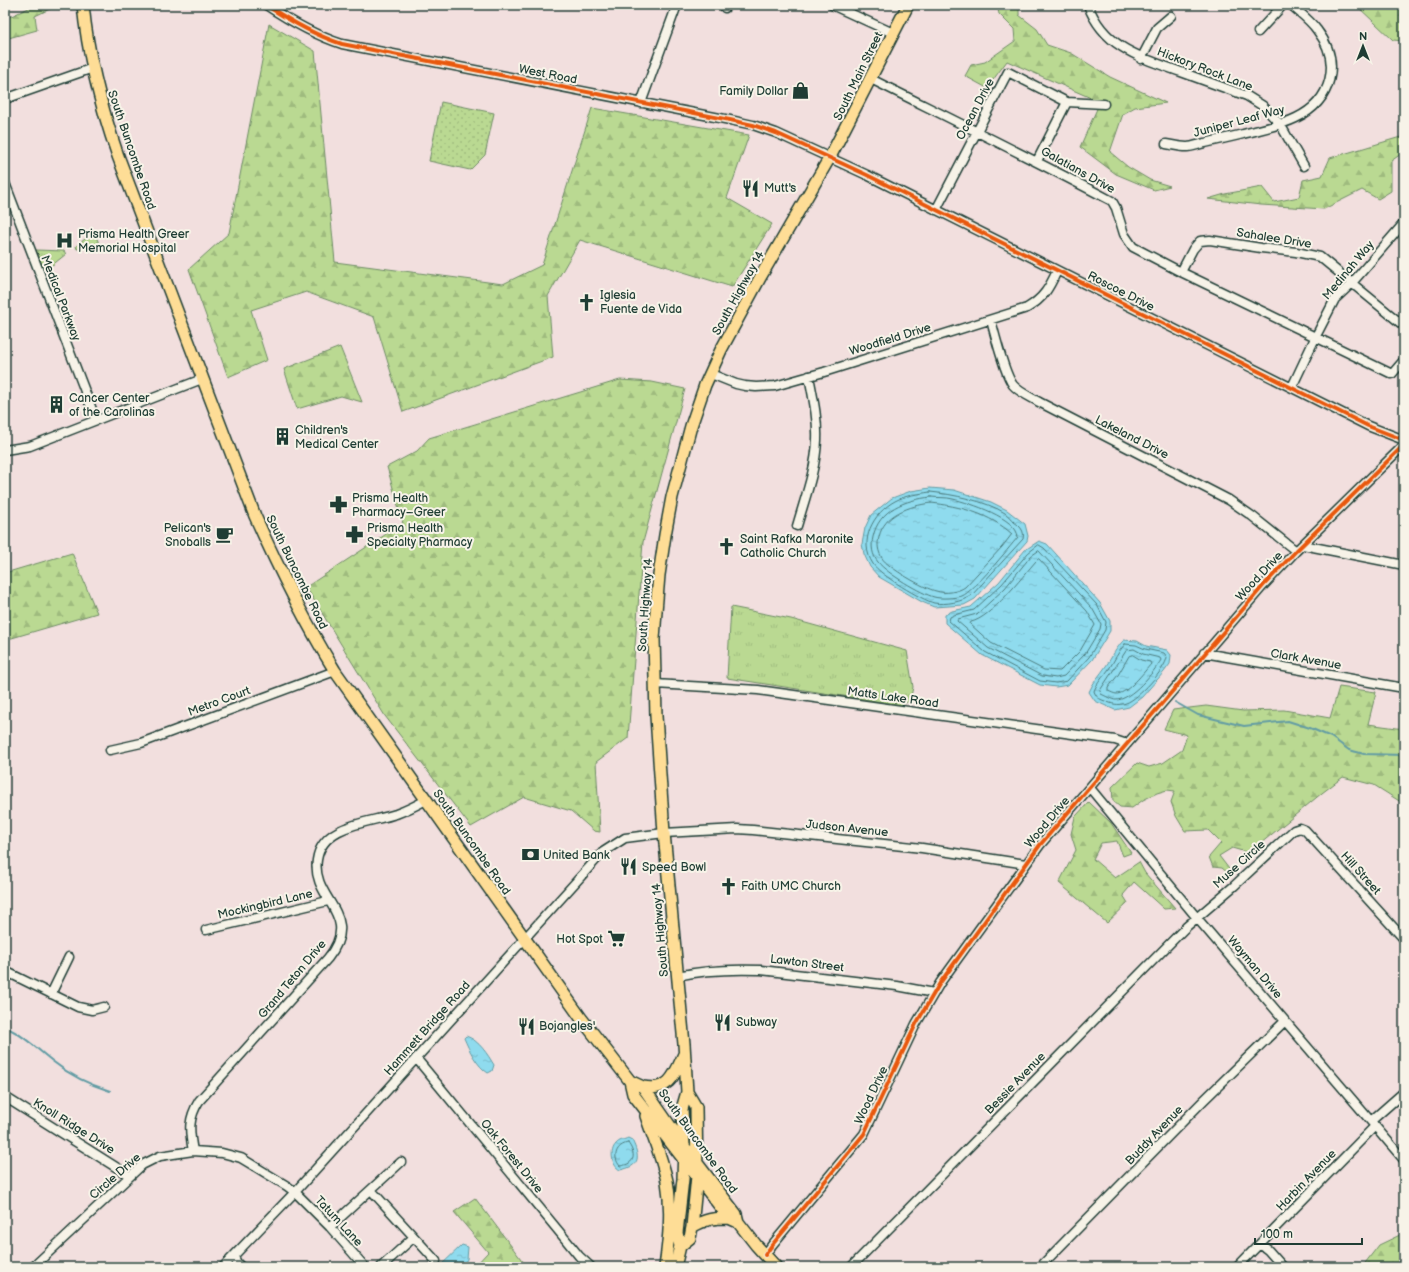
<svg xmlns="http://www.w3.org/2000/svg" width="1409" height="1272" font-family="'Balsamiq Sans',sans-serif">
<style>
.grass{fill:url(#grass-tufts);stroke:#6c8b63}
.forest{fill:url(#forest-firs);stroke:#6c8b63}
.garden{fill:url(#garden-dots);stroke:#6c8b63}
.water{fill:url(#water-ripples);stroke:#629ca4}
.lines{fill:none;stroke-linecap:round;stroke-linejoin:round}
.shore{stroke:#4c7c7e;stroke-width:1}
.stream{stroke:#629ca4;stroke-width:2}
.minor-casing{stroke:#1f3d34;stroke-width:11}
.major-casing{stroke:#1f3d34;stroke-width:14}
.minor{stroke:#f7f3e8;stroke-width:8}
.major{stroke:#fedd96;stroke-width:11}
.cycleway-casing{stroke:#f7f3e8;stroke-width:6}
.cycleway{stroke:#e8590c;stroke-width:4}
.labels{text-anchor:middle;stroke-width:4;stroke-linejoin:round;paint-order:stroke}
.street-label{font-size:12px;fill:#1f3d34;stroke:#f7f3e8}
.poi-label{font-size:12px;fill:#1f3d34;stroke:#f7f3e8;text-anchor:start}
</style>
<defs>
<pattern id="grass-tufts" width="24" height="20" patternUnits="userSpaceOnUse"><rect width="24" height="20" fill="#bad992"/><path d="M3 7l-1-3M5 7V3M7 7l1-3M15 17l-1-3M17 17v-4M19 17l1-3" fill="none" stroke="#9fbb7e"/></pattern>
<pattern id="forest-firs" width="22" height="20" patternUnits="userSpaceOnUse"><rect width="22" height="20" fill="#bad992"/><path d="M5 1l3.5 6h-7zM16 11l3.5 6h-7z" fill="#9fbb7e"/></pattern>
<pattern id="garden-dots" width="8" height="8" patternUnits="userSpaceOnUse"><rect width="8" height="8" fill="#bad992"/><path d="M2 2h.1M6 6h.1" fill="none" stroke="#9fbb7e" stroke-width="1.8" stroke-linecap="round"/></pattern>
<pattern id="water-ripples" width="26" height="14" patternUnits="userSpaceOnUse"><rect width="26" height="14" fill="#8fdbee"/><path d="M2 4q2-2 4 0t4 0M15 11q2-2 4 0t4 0" fill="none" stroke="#7bbdcd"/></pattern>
</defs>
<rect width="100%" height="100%" fill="#f2dfde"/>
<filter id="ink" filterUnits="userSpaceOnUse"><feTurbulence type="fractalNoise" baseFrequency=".025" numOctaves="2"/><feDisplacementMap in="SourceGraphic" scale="8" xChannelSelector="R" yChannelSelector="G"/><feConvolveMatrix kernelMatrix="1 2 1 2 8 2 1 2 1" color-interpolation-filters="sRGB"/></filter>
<g filter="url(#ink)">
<path class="grass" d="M94 232 101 248 77 249 76 246Z
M36 250 64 251 66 254 45 271Z
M731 607 791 619 907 651 913 687 910 701 901 705 727 678Z"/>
<path class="forest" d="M35 5H53L54 7 35 16 37 30 5 39V19Z
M997 5H1014L1019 9V15L1037 29 1047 45 1071 53 1110 77 1166 103 1135 107 1123 114 1110 152 1128 167 1150 180 1170 186 1154 190 1116 174 1080 147 1100 102 1007 61 987 88 965 76 971 65 985 62 1015 41 1014 29 999 14Z
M1356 5H1404V41L1393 40Z
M269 24 315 51 335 262 503 284 542 265 592 108 749 135 727 198 772 224 732 287 580 240 548 296 553 357 403 412 374 317 306 292 251 310 267 360 228 377 189 269 229 233Z
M1404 136V152L1391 161V191L1378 199 1362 190 1324 209 1261 205 1208 199 1225 194 1262 187 1274 202 1299 197 1303 180 1322 176 1330 158Z
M340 347 362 402 341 396 297 409 284 369Z
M620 380 652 382 685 389 643 542 628 738 596 762 600 832 594 831 571 811 524 797 471 827 385 716 306 587 403 523 387 467 417 451 429 438Z
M72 553 97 613 5 640V573Z
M1339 687 1376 692 1368 724 1404 729V804L1374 785 1343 777 1322 793 1249 853 1232 848 1219 856 1229 869V874L1222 868 1213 867 1209 857 1221 843 1208 830 1185 831 1176 816 1171 802 1175 791 1167 790 1157 793 1143 800 1132 808 1120 807 1113 801 1112 787 1137 763 1149 767 1163 763 1182 750 1187 735 1164 729 1173 710 1206 706 1243 711 1284 710 1330 718Z
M1089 802 1111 823 1131 853 1123 856 1117 841 1101 843 1093 859 1115 878 1139 862 1145 873 1175 908 1164 909 1134 882 1123 895 1128 903 1107 923 1059 883 1076 850 1071 834 1075 817Z
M475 1198 527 1267H474L488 1252 454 1212Z
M1402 1234H1404V1267H1362L1379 1245Z"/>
<path class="garden" d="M441 102 494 113 485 155 470 170 429 161Z"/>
<path class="water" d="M930 488 954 490 991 502 1007 510 1025 524 1028 536 1027 541 975 599 964 605 934 607 922 602 879 577 870 567 864 554 862 544 865 528 871 515 892 498 911 491Z
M1039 541 1047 544 1100 603 1110 621V631L1092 660 1068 685 1056 687 1040 685 982 655 945 623V615L952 611 971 607 999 582 1025 550Z
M1124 640 1137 641 1146 646 1167 650 1171 655 1170 664 1164 672 1142 697 1129 707 1115 710 1095 701 1089 692C1093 682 1100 675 1106 666 1112 657 1116 648 1124 640Z
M466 1036C479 1040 488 1055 494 1065L492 1071 488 1073C477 1066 469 1050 464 1038Z
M628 1138 632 1140C640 1157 641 1166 620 1170 612 1166 609 1151 616 1144 619 1140 624 1140 628 1138Z
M462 1245 468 1247 467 1259 463 1266 439 1267Z"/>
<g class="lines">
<path class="shore" d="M930 492C952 494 986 501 1005 513 1008 515 1011 519 1014 522 1020 526 1025 531 1023 539L972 595C962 602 946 605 934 603 922 600 880 575 873 564 858 541 873 513 895 501 906 495 918 494 930 492Z
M931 497C938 498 946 497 953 499 970 503 1017 518 1018 537 1008 549 974 591 962 596 955 598 941 599 934 597 922 594 886 573 878 562 872 555 871 546 873 537 879 509 905 500 931 497Z
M931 503C960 506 990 514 1012 534L1002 547 965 587C958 592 945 594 936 591 925 589 887 567 882 558 878 551 877 545 879 537 884 514 909 506 931 503Z
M1039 545 1044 548 1097 605 1106 622 1105 630 1089 657 1067 681 1056 683 1040 681 985 652 949 621 950 617 954 615 974 610 1002 584 1028 553Z
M1039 551 1092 608 1101 624 1100 629 1085 654 1064 676 1056 678 1042 676 988 648 957 621 958 619 977 614 1005 588 1031 556Z
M1039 559 1087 611 1095 625 1080 651 1060 671 1044 670 991 643 970 624 971 622C991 618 1022 577 1036 561Z
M1125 644 1136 645 1145 649 1164 653 1167 657C1166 669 1138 699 1126 703 1118 706 1112 704 1105 701 1099 699 1096 697 1094 691 1097 683 1103 677 1109 669 1114 661 1118 652 1125 644Z
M1127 650 1134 649 1143 654 1160 658 1161 660C1154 672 1131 700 1116 700 1112 700 1106 696 1101 694L1100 691Z
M1133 655 1141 660 1150 662 1151 664C1144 672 1128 693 1117 694 1114 694 1111 692 1108 691V688L1118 675 1129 656Z
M628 1143C636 1154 636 1164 620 1166 612 1157 616 1145 628 1143Z"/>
<path class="stream" d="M1175 702 1198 715 1244 726 1288 721 1310 728 1331 737 1349 750 1364 754 1404 755
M5 1027C24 1035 39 1051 55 1063 71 1076 91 1085 110 1091"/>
<defs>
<path id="minor" d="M266 5C290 21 314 35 342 44L730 120 753 125 776 133 867 175 1368 426 1404 440
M832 5 893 33
M1088 5C1104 48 1142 58 1181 72 1203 80 1225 88 1247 96L1263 106 1280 124 1304 166
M725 8 726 5
M1258 32 1283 5
M1141 59 1157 28 1171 16
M871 79C951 119 1033 159 1112 201L1116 208 1124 234 1133 247 1181 272 1392 374 1404 360
M5 99 93 68
M1067 102 1104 104
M641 103 677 5
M1166 144C1173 145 1180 147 1187 147 1193 147 1199 144 1205 143 1218 140 1231 137 1243 134 1261 129 1280 126 1296 118 1332 101 1342 62 1317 30 1310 20 1300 13 1291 5
M5 183 96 420
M936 210 1008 72 1067 102 1037 161
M1181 272 1193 249 1200 241 1210 240 1261 248 1296 252 1320 257 1404 326
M991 320C995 335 1004 373 1013 385 1020 393 1031 397 1039 402L1229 500 1252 516 1296 551
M711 374 736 384 745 386 756 387 775 386 824 372 1027 308C1044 298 1049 288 1057 271
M1292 387 1316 336 1335 299 1352 283 1404 223
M5 450 30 446 202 379
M797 526C805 498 816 469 817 440 818 419 813 397 809 376
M1303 545 1404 565
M1204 653 1404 688
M655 684 758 690 1115 740 1127 744
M110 750 141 743 335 671
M1090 788 1197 918 1404 1160
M206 930 328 901
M5 971 78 1007 92 1010 104 1007
M677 976C703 970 735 969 761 970L897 986 934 993
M51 994 69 957
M416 1058 566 1240 579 1256 591 1267
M5 1097 130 1176
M1371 1121 1404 1092
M193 1151C189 1130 188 1119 199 1101L328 958C363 914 311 900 317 860 322 824 369 823 396 814 407 810 417 805 426 800
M371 1190 436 1261
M330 1227 401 1162
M1260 1244 1268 1250 1283 1267
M765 1255 772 1245 864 1134 916 1024 940 983 1040 845 1263 586 1296 551 1404 445
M234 1257 237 1263 241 1267
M33 1267 142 1165 160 1156 193 1151 222 1153 241 1158 287 1186 295 1192 330 1227 365 1267
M223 1267 295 1192 603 852 625 838 664 833 737 829 753 830 922 848 1026 864
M381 1267 414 1237
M851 1267 1186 927 1234 886 1294 830 1300 828 1305 830 1404 939
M1040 1267 1204 1100 1285 1021
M1237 1267 1375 1126"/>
<path id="major" d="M83 5C88 57 101 107 118 156L255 516C279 570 304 620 335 671L581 1018 630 1081 633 1094 729 1218 738 1222 756 1245 776 1267
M630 1081 643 1087 684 1146 736 1214 738 1222
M643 1087C670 1092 675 1074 684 1054
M646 1116C653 1137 662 1158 667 1181 672 1210 669 1238 665 1267
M692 1227C706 1219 713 1218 729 1218
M680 1246 690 1238 692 1227 697 1176 696 1107 687 1092
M675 1267 680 1246 677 1233 683 1179 684 1146 682 1109 687 1092 684 1044 664 833 656 716 654 639 656 611 659 575 665 535 672 497 691 426 705 385 721 350 761 276 830 157 908 5"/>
</defs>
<use href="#minor" class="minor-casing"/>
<use href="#major" class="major-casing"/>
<use href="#minor" class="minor"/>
<use href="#major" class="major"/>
<defs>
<path id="cycleway" d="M266 5C290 21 314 35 342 44L730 120 753 125 776 133 867 175 1368 426 1404 440
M765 1255 772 1245 864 1134 916 1024 940 983 1040 845 1263 586 1296 551 1404 445"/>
</defs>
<use href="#cycleway" class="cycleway-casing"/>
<use href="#cycleway" class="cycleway"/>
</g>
</g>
<defs>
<symbol id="shop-bare" viewBox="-9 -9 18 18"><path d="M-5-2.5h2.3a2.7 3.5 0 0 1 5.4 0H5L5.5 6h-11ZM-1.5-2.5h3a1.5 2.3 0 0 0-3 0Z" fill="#1f3d34" stroke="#f7f3e8" stroke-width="2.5" paint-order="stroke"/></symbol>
<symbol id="restaurant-bare" viewBox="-9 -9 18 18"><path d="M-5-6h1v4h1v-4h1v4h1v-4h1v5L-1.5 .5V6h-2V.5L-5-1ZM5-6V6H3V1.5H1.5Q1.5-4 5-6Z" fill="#1f3d34" stroke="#f7f3e8" stroke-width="2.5" paint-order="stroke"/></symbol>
<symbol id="hospital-bare" viewBox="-9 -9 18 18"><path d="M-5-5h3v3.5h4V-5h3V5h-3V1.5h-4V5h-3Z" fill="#1f3d34" stroke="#f7f3e8" stroke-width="2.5" paint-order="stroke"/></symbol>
<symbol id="church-bare" viewBox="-9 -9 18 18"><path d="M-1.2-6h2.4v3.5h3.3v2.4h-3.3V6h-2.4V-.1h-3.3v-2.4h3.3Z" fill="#1f3d34" stroke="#f7f3e8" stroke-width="2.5" paint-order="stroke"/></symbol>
<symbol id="building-bare" viewBox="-9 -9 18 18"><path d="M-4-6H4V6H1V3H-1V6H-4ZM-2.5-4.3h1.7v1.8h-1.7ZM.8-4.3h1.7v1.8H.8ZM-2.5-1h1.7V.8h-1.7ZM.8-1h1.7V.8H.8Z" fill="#1f3d34" stroke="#f7f3e8" stroke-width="2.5" paint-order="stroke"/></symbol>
<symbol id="pharmacy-bare" viewBox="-9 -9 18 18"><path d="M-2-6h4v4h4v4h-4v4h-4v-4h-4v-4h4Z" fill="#1f3d34" stroke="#f7f3e8" stroke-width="2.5" paint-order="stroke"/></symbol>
<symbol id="cafe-bare" viewBox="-9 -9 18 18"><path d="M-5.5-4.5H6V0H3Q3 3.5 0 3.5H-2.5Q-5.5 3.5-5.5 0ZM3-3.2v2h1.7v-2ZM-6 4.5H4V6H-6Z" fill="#1f3d34" stroke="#f7f3e8" stroke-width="2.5" paint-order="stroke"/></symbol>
<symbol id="bank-bare" viewBox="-9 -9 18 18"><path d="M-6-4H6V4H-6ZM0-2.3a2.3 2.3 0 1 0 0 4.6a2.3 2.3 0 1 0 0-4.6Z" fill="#1f3d34" stroke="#f7f3e8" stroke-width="2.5" paint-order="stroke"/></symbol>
<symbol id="supermarket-bare" viewBox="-9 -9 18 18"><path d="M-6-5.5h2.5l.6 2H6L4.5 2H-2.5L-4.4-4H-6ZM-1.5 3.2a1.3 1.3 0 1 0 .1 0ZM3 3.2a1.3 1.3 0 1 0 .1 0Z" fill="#1f3d34" stroke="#f7f3e8" stroke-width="2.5" paint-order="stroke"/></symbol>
</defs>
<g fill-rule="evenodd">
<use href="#shop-bare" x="788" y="78" width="25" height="25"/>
<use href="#restaurant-bare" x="738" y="176" width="25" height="25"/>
<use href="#hospital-bare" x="52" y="228" width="25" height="25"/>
<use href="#church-bare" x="574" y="290" width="25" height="25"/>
<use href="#building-bare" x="44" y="392" width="25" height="25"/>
<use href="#building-bare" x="270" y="424" width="25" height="25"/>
<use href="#pharmacy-bare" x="326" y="492" width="25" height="25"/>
<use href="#cafe-bare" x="212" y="522" width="25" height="25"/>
<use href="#pharmacy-bare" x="342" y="522" width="25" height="25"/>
<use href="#church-bare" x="714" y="534" width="25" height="25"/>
<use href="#bank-bare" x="518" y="842" width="25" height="25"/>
<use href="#restaurant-bare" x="616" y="854" width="25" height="25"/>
<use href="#church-bare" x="716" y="874" width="25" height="25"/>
<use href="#supermarket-bare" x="604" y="926" width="25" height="25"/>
<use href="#restaurant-bare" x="710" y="1010" width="25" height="25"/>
<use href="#restaurant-bare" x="514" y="1014" width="25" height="25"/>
</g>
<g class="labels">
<g class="street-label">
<text transform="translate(1205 69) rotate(21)" y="4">Hickory Rock Lane</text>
<text transform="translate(548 74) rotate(11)" y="4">West Road</text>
<text transform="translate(858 76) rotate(-64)" y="4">South Main Street</text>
<text transform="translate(975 109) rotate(-62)" y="4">Ocean Drive</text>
<text transform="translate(1239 121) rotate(-15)" y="4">Juniper Leaf Way</text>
<text transform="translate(132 150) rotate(71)" y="4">South Buncombe Road</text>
<text transform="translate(1078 170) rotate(29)" y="4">Galatians Drive</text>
<text transform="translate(1274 238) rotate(9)" y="4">Sahalee Drive</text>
<text transform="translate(1348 270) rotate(-50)" y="4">Medinah Way</text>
<text transform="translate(1121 291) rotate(27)" y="4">Roscoe Drive</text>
<text transform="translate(738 293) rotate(-61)" y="4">South Highway 14</text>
<text transform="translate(61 298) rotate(69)" y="4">Medical Parkway</text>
<text transform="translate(890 339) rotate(-17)" y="4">Woodfield Drive</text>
<text transform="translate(1132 437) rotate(27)" y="4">Lakeland Drive</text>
<text transform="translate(297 572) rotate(64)" y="4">South Buncombe Road</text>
<text transform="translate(1259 576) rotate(-47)" y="4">Wood Drive</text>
<text transform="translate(645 605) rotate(-86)" y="4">South Highway 14</text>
<text transform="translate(1306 659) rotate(10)" y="4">Clark Avenue</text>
<text transform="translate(893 697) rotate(8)" y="4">Matts Lake Road</text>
<text transform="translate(219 701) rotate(-20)" y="4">Metro Court</text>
<text transform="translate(1047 822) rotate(-50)" y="4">Wood Drive</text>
<text transform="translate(847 828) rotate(6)" y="4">Judson Avenue</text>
<text transform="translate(472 842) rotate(55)" y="4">South Buncombe Road</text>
<text transform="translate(1239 864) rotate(-42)" y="4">Muse Circle</text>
<text transform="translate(1361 873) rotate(48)" y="4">Hill Street</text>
<text transform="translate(265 904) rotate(-13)" y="4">Mockingbird Lane</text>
<text transform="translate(660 930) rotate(-95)" y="4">South Highway 14</text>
<text transform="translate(807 963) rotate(7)" y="4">Lawton Street</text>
<text transform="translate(1255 967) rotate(50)" y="4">Wayman Drive</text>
<text transform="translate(292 979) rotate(-50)" y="4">Grand Teton Drive</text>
<text transform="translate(427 1028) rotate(-48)" y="4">Hammett Bridge Road</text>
<text transform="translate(1015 1083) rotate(-46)" y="4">Bessie Avenue</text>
<text transform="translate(871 1095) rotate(-65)" y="4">Wood Drive</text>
<text transform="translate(74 1126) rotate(32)" y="4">Knoll Ridge Drive</text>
<text transform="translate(1154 1135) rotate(-46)" y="4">Buddy Avenue</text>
<text transform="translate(698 1141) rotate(54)" y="4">South Buncombe Road</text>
<text transform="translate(512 1156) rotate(51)" y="4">Oak Forest Drive</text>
<text transform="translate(115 1176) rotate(-41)" y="4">Circle Drive</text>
<text transform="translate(1306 1180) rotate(-46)" y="4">Harbin Avenue</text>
<text transform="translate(339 1221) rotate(47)" y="4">Tatum Lane</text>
</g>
<g class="poi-label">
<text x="788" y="95" text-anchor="end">Family Dollar</text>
<text x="764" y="192">Mutt's</text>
<text x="78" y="238">Prisma Health Greer<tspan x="78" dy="14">Memorial Hospital</tspan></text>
<text x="600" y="299">Iglesia<tspan x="600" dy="14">Fuente de Vida</tspan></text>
<text x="69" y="402">Cancer Center<tspan x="69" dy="14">of the Carolinas</tspan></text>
<text x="295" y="434">Children's<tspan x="295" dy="14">Medical Center</tspan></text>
<text x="352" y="502">Prisma Health<tspan x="352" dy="14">Pharmacy–Greer</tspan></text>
<text x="211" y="532" text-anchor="end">Pelican's<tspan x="211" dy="14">Snoballs</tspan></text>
<text x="367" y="532">Prisma Health<tspan x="367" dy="14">Specialty Pharmacy</tspan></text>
<text x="740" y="543">Saint Rafka Maronite<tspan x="740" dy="14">Catholic Church</tspan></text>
<text x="543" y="859">United Bank</text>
<text x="642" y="871">Speed Bowl</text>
<text x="741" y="890">Faith UMC Church</text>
<text x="603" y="943" text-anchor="end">Hot Spot</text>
<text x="736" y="1026">Subway</text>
<text x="539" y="1030">Bojangles'</text>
</g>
</g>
<rect width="1409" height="1272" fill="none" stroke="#f7f3e8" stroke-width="20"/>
<rect x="10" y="10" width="1389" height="1252" fill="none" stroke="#1f3d34" stroke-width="1.5" filter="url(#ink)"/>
<g transform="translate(1363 46)" stroke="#f7f3e8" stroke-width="3" paint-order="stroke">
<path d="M0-3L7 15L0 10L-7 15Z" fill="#1f3d34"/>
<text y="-6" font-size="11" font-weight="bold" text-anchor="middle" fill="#1f3d34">N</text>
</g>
<path d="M1255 1238v6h107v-6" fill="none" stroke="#1f3d34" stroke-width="2"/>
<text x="1261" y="1238" font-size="12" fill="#1f3d34" stroke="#f7f3e8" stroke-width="3" paint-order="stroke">100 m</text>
</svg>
